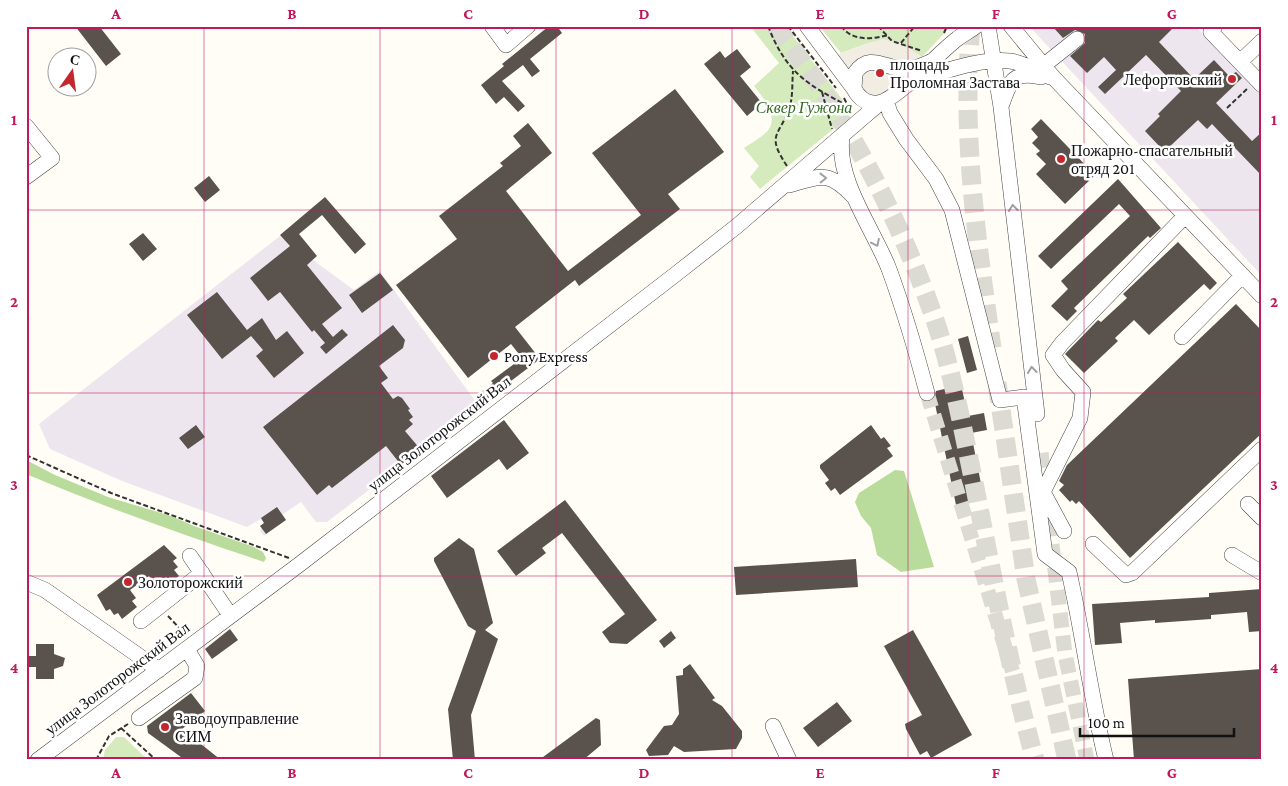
<svg xmlns="http://www.w3.org/2000/svg" width="1288" height="786" font-family="'Crimson Pro',serif">
<style>
.industrial{fill:#eee6ef}
.green{fill:#d5ebbd}
.forest{fill:#b9dc9c}
.plaza{fill:#f1ede2}
.building{fill:#5a524d}
.lines{fill:none;stroke-linecap:round;stroke-linejoin:round}
.minor-tunnel{stroke:#dbdad3;stroke-width:15;stroke-dasharray:15 8;stroke-linecap:butt}
.major-tunnel{stroke:#dbdad3;stroke-width:19;stroke-dasharray:19 9;stroke-linecap:butt}
.minor-casing{stroke:#444;stroke-width:16}
.path{stroke:#333;stroke-width:2;stroke-dasharray:5 2.5;stroke-linecap:butt}
.minor{stroke:#fff;stroke-width:15}
.oneway{stroke:#a0a0a0}
.grid{fill:none;stroke:#c2185b;stroke-width:1;stroke-opacity:0.55}
.poi-dot{fill:#c4262e;stroke:#fff;stroke-width:2}
.labels{text-anchor:middle;stroke-width:5;stroke-linejoin:round;paint-order:stroke}
.poi-label{font-size:16px;fill:#111;stroke:#fff;text-anchor:start}
.park-label{font-size:16px;font-style:italic;fill:#2f6b1f;stroke:#fff}
.street-label{font-size:16px;fill:#111;stroke:#fff}
.neatline{fill:none;stroke:#c2185b;stroke-width:2}
.grid-label{font-size:16px;text-anchor:middle;font-weight:bold;fill:#c2185b}
</style>
<rect width="100%" height="100%" fill="#fffdf5"/>
<path class="industrial" d="M1029 26H1195L1262 94V276Z
M280 236 354 290 380 271 479 406 327 522H316L301 502 283 514 286 520 264 536 260 531 264 523 261 519 247 527 122 481 50 449 39 424Z"/>
<path class="green" d="M750 26H785L842 99 845 109 842 122 760 189 750 177 759 166 744 148C751 143 764 136 769 129 778 115 762 96 754 86L779 63Z
M819 26H951L922 57C885 33 880 39 841 53Z
M116 737H124L148 760H103L105 750Z"/>
<path class="forest" d="M26 460 55 475 108 497 171 516 194 526 254 547 263 552 266 558 264 562C184 535 104 507 26 474Z
M895 470 904 471 934 567 901 572 877 555 871 528 861 516 855 502 859 493Z"/>
<path class="plaza" d="M882 39 901 43 922 57 923 84 876 119 827 63 841 53Z"/>
<path class="building" d="M75 26H99L121 54 106 66Z
M549 26H557L562 33 530 59 540 71 532 77 523 65 502 81 525 106 518 112 504 97 496 104 481 85 504 66 502 64Z
M1052 26H1175L1159 42 1194 79 1214 60 1229 76 1236 72 1242 78 1216 103 1252 141 1262 132V176L1212 124 1207 129 1198 120 1165 151 1162 149 1145 131 1160 116 1158 114 1181 91 1146 55 1105 94 1098 87 1116 70 1104 57 1087 73 1070 56 1085 43V34L1075 30 1063 38Z
M737 49 751 67 740 76 762 103 747 116 704 64 720 51 725 58Z
M675 89 724 152 668 194 680 209 579 286 575 280 515 327 540 359 487 399 481 392 493 383 491 381 522 358 511 344 468 378 396 285 457 239 439 216 503 166 500 163 521 146 513 136 528 123 552 153 506 191 568 271 641 215 592 153Z
M1041 119 1095 175 1065 204 1036 174 1046 164 1036 154 1040 151 1032 143 1038 137 1031 129Z
M209 176 220 190 205 202 194 188Z
M1118 179 1161 228 1150 238 1148 236 1074 308 1077 311 1067 321 1051 306 1068 289 1061 281 1130 216 1119 204 1051 269 1038 256Z
M325 197 366 244 355 254 322 215 299 234 317 256 307 265 342 308 322 324 333 337 342 329 348 335 326 354 320 347 325 343 314 330 312 332 280 292 268 301 250 278 290 246 280 235Z
M143 233 157 249 143 261 129 244Z
M1178 242 1217 283 1210 290 1204 284 1149 335 1134 320 1115 338 1118 341 1084 373 1065 354 1098 320 1101 322 1127 298 1123 294Z
M380 273 393 290 362 313 349 295Z
M217 292 247 330 262 318 276 340 287 331 304 353 274 378 256 356 263 350 251 336 222 359 187 315Z
M1236 304 1262 331V433L1130 558 1079 501 1076 504 1072 500 1070 502 1059 490 1064 485 1059 481 1067 465Z
M393 325 405 340 403 348 379 366 388 378 381 383 393 399 398 396 402 398 410 409 408 410 413 417 409 420 413 424 405 431 421 450 401 465 386 446 332 488 329 485 317 495 263 427Z
M968 336 977 370 967 373 958 339Z
M961 385 968 416 984 413 987 430 971 433 984 499 956 505 934 399 936 391Z
M504 420 529 453 507 470 499 459 447 498 431 476Z
M196 425 205 437 188 449 179 438Z
M871 425 881 439 884 437 891 446 887 448 893 456 840 495 835 488 831 491 825 483 829 480 820 468V465Z
M565 500 657 620 627 644 610 643 602 632 625 614 562 533 542 548 546 553 516 576 497 551Z
M277 507 286 520 266 534 260 526 264 523 261 518Z
M459 538 474 549 493 623 485 630 498 639 471 715 475 760H453L448 709 476 631 468 626 434 561V558Z
M164 545 177 558 173 561 178 567 174 570 179 576 164 587 158 580 154 583 149 576 130 590 136 598 132 601 137 607 122 619 118 613 114 615 110 609 106 611 97 595Z
M856 559 858 587 736 595 734 567Z
M1262 589V631L1249 632 1247 612 1211 615V619L1155 623V620L1120 623 1122 643 1095 645 1092 604 1209 597V593Z
M230 629 238 640 212 659 205 649Z
M913 630 972 735 931 758 927 751 920 755 906 729 905 724 922 715 884 646Z
M671 631 676 638 664 648 659 641Z
M36 644H54V654L65 658 63 666 54 669V679H36V667H26V656H36Z
M690 664 715 698 712 700 722 706 742 731V738L736 749 684 752 674 746 668 755 649 756 646 750 664 726 672 725 679 714 676 676 683 675V669Z
M1262 669V760H1134L1128 679Z
M191 693 205 711 182 729 221 760H185L148 733 147 726Z
M837 702 852 721 818 747 803 728Z
M596 718 600 720 601 745 583 760H539Z"/>
<g class="lines">
<path class="minor-tunnel" d="M927 393 1013 673
M1041 453 1065 654 1087 760"/>
<path class="major-tunnel" d="M775 26C845 113 898 214 935 320 952 371 962 425 973 478 992 572 1009 667 1035 760
M971 26C961 134 977 242 992 348
M997 383 1026 579 1067 760"/>
<defs>
<path id="minor" d="M492 26 506 45 528 26
M807 26 854 89
M988 26 1001 107 1037 414
M1011 26 1053 77 1262 296
M1215 26 1211 32 1262 85
M932 61C922 66 913 70 902 69 883 67 869 53 855 73L854 89C859 98 867 105 879 103 899 98 938 53 957 39 963 34 970 31 976 26
M1240 62 1262 41
M1043 66 1077 39
M914 80C944 72 978 58 1010 61 1024 63 1037 71 1050 77
M886 100 890 113 906 139 936 179 952 210 1000 400 1024 397 1045 554 1069 572C1083 634 1091 698 1106 760
M1002 104C1010 80 1014 71 1041 77
M26 126 52 158 26 177
M842 138C836 180 874 230 889 269 904 310 916 351 927 393
M789 185C820 176 828 170 853 196
M1182 337 1242 276
M1248 504 1262 518
M1064 531 1043 492 1080 418 1083 392 1063 370 1053 355 1062 343 1185 216
M1093 544 1126 575 1132 573 1262 449
M1232 555 1262 573
M190 556 230 615
M26 582 45 590 159 670
M141 621 202 573
M139 718 195 678 197 666 187 649
M773 726 789 760
M38 760 300 564 676 274 737 226 881 102"/>
</defs>
<use href="#minor" class="minor-casing"/>
<path class="path" d="M768 26C786 72 806 84 848 106
M788 26 836 88
M841 26C853 42 871 39 889 35
M878 26 892 41 922 51
M944 33 947 26
M901 43 915 26
M822 92 832 129
M844 98 848 106 847 115
M1227 108 1248 88
M787 166C765 133 780 137 790 106 793 95 792 82 793 71
M26 455 111 493 289 558
M168 616 185 634
M121 728 156 760
M831 759 834 760
M96 760 109 736 128 724"/>
<use href="#minor" class="minor"/>
</g>
<defs><path id="oneway-chevron" d="M-2-3.5L2.5 0L-2 3.5" fill="none" stroke-width="1.6" stroke-linecap="round" stroke-linejoin="round" transform="scale(1.25)"/></defs>
<g class="oneway">
<use href="#oneway-chevron" transform="translate(823 178) rotate(-1)"/>
<use href="#oneway-chevron" transform="translate(1013 208) rotate(-97)"/>
<use href="#oneway-chevron" transform="translate(876 243) rotate(65)"/>
<use href="#oneway-chevron" transform="translate(1032 370) rotate(-96)"/>
</g>
<path class="grid" d="M204 26V760M380 26V760M556 26V760M732 26V760M908 26V760M1084 26V760M26 210H1262M26 393H1262M26 576H1262"/>
<g class="poi-dot">
<circle cx="880" cy="73" r="5"/>
<circle cx="1232" cy="79" r="5"/>
<circle cx="1061" cy="159" r="5"/>
<circle cx="494" cy="356" r="5"/>
<circle cx="128" cy="582" r="5"/>
<circle cx="165" cy="727" r="5"/>
</g>
<g class="labels">
<g class="poi-label">
<text x="890" y="70">площадь<tspan x="890" dy="18">Проломная Застава</tspan></text>
<text x="1222" y="85" text-anchor="end">Лефортовский</text>
<text x="1071" y="156">Пожарно-спасательный<tspan x="1071" dy="18">отряд 201</tspan></text>
<text x="504" y="362">Pony Express</text>
<text x="138" y="588">Золоторожский</text>
<text x="175" y="724">Заводоуправление<tspan x="175" dy="18">СИМ</tspan></text>
</g>
<g class="park-label">
<text x="804" y="113">Сквер Гужона</text>
</g>
<g class="street-label">
<text transform="translate(439 433) rotate(-38)" y="6">улица Золоторожский Вал</text>
<text transform="translate(117 678) rotate(-37)" y="6">улица Золоторожский Вал</text>
</g>
</g>
<rect width="1288" height="786" fill="none" stroke="#ffffff" stroke-width="55"/>
<g transform="translate(72 72) rotate(14)"><circle r="24" fill="#ffffff" stroke="#a0a0a0"/>
<path d="M0-4L9 19L0 12L-9 19Z" fill="#c4262e"/>
<text y="-8" font-size="14" font-weight="bold" text-anchor="middle" fill="#111111">С</text>
</g>
<path d="M1080 728v8h154v-8" fill="none" stroke="#111111" stroke-width="2.5"/>
<text x="1088" y="728" font-size="15" fill="#111111" stroke="#ffffff" stroke-width="4" paint-order="stroke">100 m</text>
<rect x="28" y="28" width="1232" height="730" class="neatline"/>
<g class="grid-label">
<text x="116" y="19">A</text>
<text x="292" y="19">B</text>
<text x="468" y="19">C</text>
<text x="644" y="19">D</text>
<text x="820" y="19">E</text>
<text x="996" y="19">F</text>
<text x="1172" y="19">G</text>
<text x="14" y="125">1</text>
<text x="1274" y="125">1</text>
<text x="14" y="307">2</text>
<text x="1274" y="307">2</text>
<text x="14" y="490">3</text>
<text x="1274" y="490">3</text>
<text x="14" y="673">4</text>
<text x="1274" y="673">4</text>
<text x="116" y="778">A</text>
<text x="292" y="778">B</text>
<text x="468" y="778">C</text>
<text x="644" y="778">D</text>
<text x="820" y="778">E</text>
<text x="996" y="778">F</text>
<text x="1172" y="778">G</text>
</g>
</svg>
